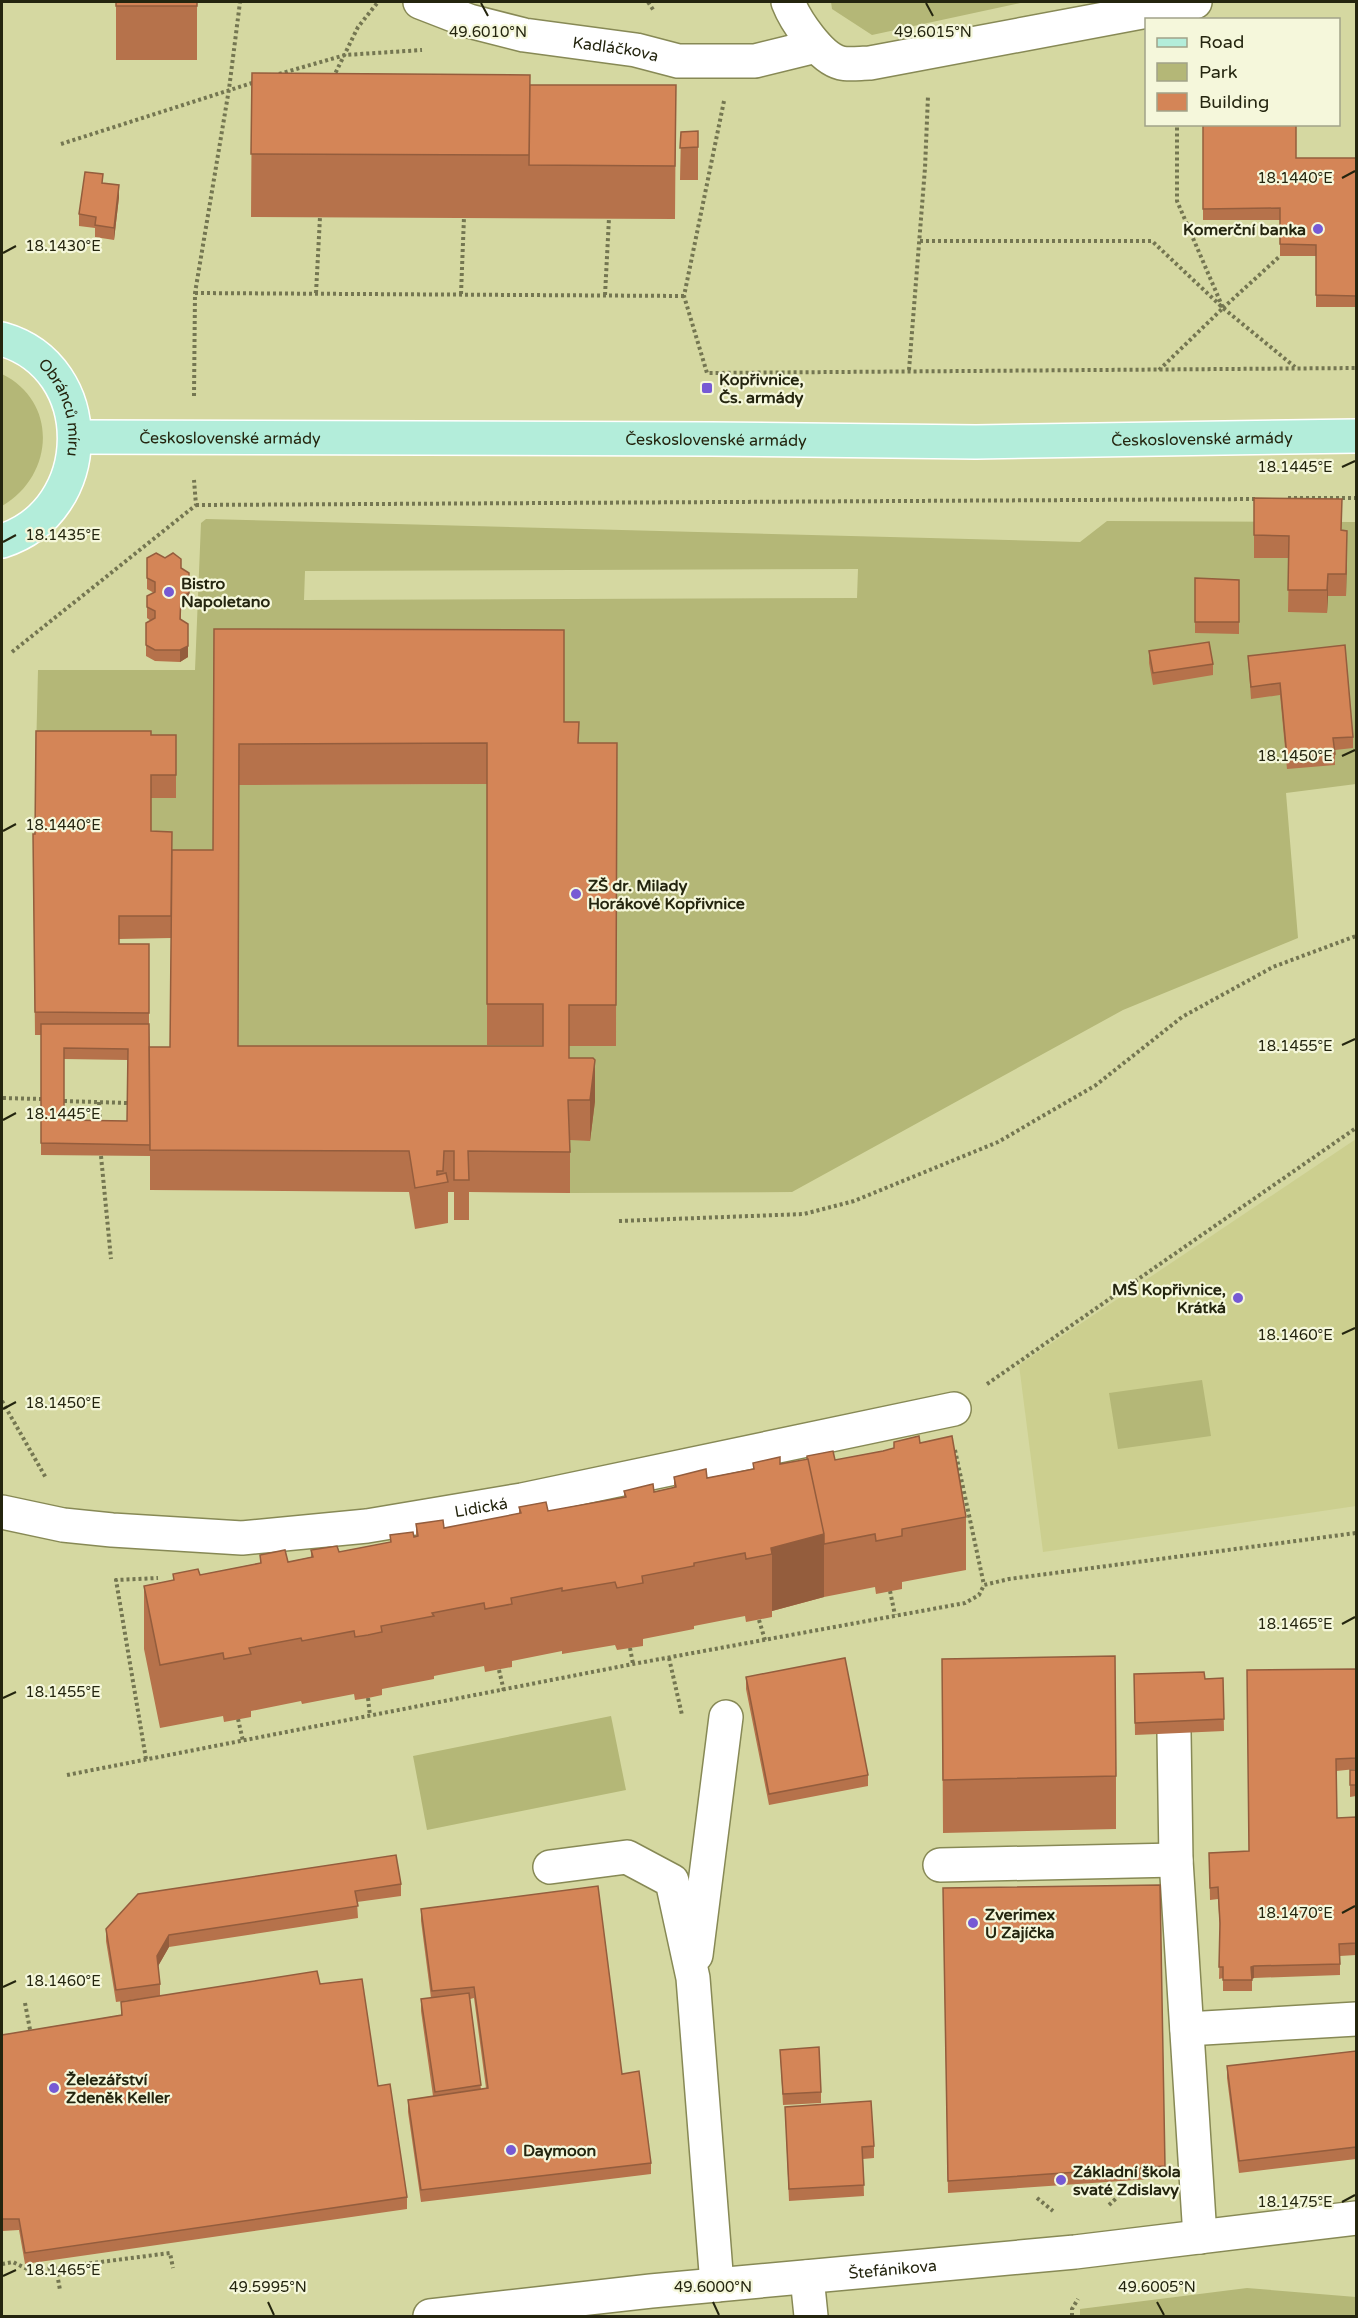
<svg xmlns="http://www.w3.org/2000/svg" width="1358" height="2318" font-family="'Varela Round',sans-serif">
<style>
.built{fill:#cccf8f}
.green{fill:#b4b777;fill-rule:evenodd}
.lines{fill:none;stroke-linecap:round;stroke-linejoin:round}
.minor-casing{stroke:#878955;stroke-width:36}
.major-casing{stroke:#fff;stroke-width:36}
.path{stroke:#747651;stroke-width:4;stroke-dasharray:3 3;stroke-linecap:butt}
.minor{stroke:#fff;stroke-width:33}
.major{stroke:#b3edda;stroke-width:33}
.wall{fill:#b6724b;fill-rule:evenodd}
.shaded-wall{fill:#945d3d}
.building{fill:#d48557;stroke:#945d3d;stroke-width:1.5;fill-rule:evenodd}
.ticks{fill:none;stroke:#24250f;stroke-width:2}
.poi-dot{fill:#765ad4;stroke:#f5f7db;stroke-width:2}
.labels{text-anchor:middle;stroke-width:4.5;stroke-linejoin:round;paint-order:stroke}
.street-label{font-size:16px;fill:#24250f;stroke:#f5f7db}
.poi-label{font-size:16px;font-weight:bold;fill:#24250f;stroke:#f5f7db;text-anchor:start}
.ticks-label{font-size:15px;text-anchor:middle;fill:#24250f;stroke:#f5f7db;stroke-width:4.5;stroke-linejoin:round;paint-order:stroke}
</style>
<rect width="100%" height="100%" fill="#d5d8a1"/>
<path class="built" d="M1356 1139V1506L1043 1552 1019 1365Z"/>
<path class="green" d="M831 2H1025L872 35 832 9Z
M2 374C59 402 54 476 2 506Z
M206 519 1080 542 1107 521 1356 522V784L1286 793 1298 938 1123 1010 792 1192 570 1193 569 1046 616 1045 617 785 214 670 213 891 36 754 38 670H195L201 523ZM858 569 857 598 304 600 305 571Z
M487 784V1044L543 1045V1087H238L239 785Z
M1202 1380 1211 1436 1118 1449 1109 1393Z
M611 1716 626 1790 427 1830 413 1756Z
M1247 2288 1356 2297V2316H1080V2309Z"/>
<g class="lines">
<defs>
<g id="minor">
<path id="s1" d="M420 2 469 21 524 35 636 50 678 61H755L816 46"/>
<path d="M788 2C795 20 820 58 841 63 849 65 861 63 870 63L1195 2"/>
<path id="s2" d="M2 1512 63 1525 112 1530 242 1538 367 1526 522 1500 954 1409"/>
<path d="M1174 1733 1176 1860 1200 2237"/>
<path d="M940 1865 1176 1860"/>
<path d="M550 1867 627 1857 672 1881 693 1978 717 2285"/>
<path d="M696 1955 726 1717"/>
<path d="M1187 2029 1356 2019"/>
<path d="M807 2277 811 2316"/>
<path id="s3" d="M430 2316 651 2291 1075 2252 1356 2218"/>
</g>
<g id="major">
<path id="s4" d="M2 339C100 367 97 511 2 541"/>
<path id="s5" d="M76 437 710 439 976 442 1356 436"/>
</g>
</defs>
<use href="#minor" class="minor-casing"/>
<use href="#major" class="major-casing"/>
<path class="path" d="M648 2 654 11
M279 74 345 55 422 50
M333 78 358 27 378 2
M724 101 684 296 707 373 1356 368
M61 144 255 82
M920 241H1152L1223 308 1295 367
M195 293 684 296
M316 293 320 217
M461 294 464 217
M605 295 609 218
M1223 308 1280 256
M909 370 925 168 928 96
M1159 370 1223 308 1177 201V124
M194 396 195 293 229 89 240 2
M1288 498H1356
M196 505 1257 499
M12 652 196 505 194 480
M3 1098 41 1099
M64 1101 127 1103
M99 1102 100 1126
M101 1156 111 1259
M619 1221 804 1214 854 1201 998 1142 1096 1085 1182 1017 1273 967 1356 936
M987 1384 1356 1128
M2 1401 46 1478
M955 1450 984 1585
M890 1591 895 1615
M759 1620 765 1640
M630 1648 633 1664
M669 1658 682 1715
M499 1670 504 1691
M368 1698 370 1716
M238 1719 243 1741
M146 1759 116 1580 158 1578
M67 1775 633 1664 965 1603 979 1595 984 1585 1009 1579 1356 1533
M25 2003 31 2035
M1037 2198 1053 2211
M1109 2205 1123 2192
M2 2264 13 2262 31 2271 170 2253 173 2268
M56 2268 60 2290
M1072 2316V2309L1078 2299"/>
<use href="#minor" class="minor"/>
<use href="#major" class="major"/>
</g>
<path class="wall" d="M116 2H197V60H116Z
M252 73 530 85H676L675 219 251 217Z
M1203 125 1296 158H1356V307H1316V256H1280V220H1203Z
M698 131V180H680L681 132Z
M103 183 119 197 114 240 95 237V228L79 226V214Z
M1254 498 1347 553 1346 596H1328L1327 613 1288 612 1289 558H1254Z
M147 558 181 568 189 604 181 609V619L188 657 180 662 155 661 146 656V623L151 621 147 618V596L154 593 147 589Z
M1195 578 1239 580V634L1195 633Z
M214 629 564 722 579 743H617L616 1046H569V1058L595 1101 590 1141 570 1140V1193L469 1192V1220H454V1192H448V1223L415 1229 409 1192 150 1190V1156L41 1155V1035H35L33 834H35L151 735 176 758V798H151V831L172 850H213ZM487 784V1045H543V1046H238L239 785ZM171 938 170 1047 149 1079V944H119V939ZM64 1059 128 1060 127 1121 64 1120Z
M1149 651 1213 664V675L1153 685 1149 663Z
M1248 656 1353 737V748L1335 750V765L1287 769 1280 695 1251 699Z
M920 1443 966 1517V1570L902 1582V1589L876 1594 875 1587 824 1597 772 1611V1617L746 1622 745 1616 694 1626V1629L643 1639V1646L617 1650 615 1645 562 1654V1651L512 1661V1667L485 1672 484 1666 434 1676V1679L382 1689V1695L368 1698 355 1700 354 1694 302 1704 301 1701 251 1711V1717L224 1722 223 1716 160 1728 144 1649V1586L173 1580V1574L200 1575 260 1563V1555L288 1562 311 1557V1550L339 1552 390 1542V1535L416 1537V1524L444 1528 519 1514V1507L548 1511 624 1497V1491L654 1492 674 1488V1477L707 1478 753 1469V1463L780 1464 835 1460 883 1451Z
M942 1659 1116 1776V1829L943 1833Z
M1356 1669V1769L1336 1771 1337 1818 1356 1817V1955L1340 1956V1975L1254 1978 1252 1979V1991H1223V1978L1219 1979 1220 1930 1218 1899 1210 1900 1209 1853 1249 1851Z
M1134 1674 1205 1679 1223 1678 1224 1731 1135 1735Z
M746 1677 868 1775V1786L769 1805 746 1689Z
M1356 1770V1796L1350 1797V1785Z
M401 1884V1896L357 1902 358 1918 169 1947 158 1966 160 1984V1996L116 2002 106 1941V1929Z
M943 1888 1165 2166V2178L948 2193Z
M421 1909 622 2074 651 2163V2174L421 2202 408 2112V2100L433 2096 421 2011V1999L431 1998 421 1921ZM474 1998 486 2088 481 2089 470 1999Z
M320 1984 378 2086 407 2197V2209L25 2264 19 2230 2 2231V2035L121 2015V2002Z
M780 2050 821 2092V2103L783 2105Z
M1356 2051V2159L1239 2173 1227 2078V2066Z
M785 2107 874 2146V2158L863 2159 864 2196 789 2201Z"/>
<path class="shaded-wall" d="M119 185V197L114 240V228Z
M1347 531V553L1346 596V574Z
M189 573V604L181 609V597Z
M1328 574V596L1327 613V590Z
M188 624V657L180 662V650Z
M595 1060V1101L590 1141V1100Z
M824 1534V1597L772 1611V1554L771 1548Z
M169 1935V1947L157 1968V1956Z
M1254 1966V1978L1251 1979V1967Z"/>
<path class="building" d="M116 2H197V6H116Z
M252 73 530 75 529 155 251 154Z
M530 85H676L675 166 529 165Z
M1203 125H1296V158H1356V296L1316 295V245L1280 244V208L1203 209Z
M698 131V147L680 148 681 132Z
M85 172 103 174 102 183 119 185 114 228 95 225 96 217 79 214Z
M1254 498 1342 499 1341 530 1347 531 1346 574H1328L1327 590H1288L1289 536 1254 535Z
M156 553 165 558 173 553 181 559V568L189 573V593L181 597 180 619 188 624V646L180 650H155L146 645V623L155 618V611L147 607V596L155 592V582L147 578V558Z
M1195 578 1239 580V622H1195Z
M214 629 564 630V722H579L578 743H617L616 1005H569V1058H593L595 1060 590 1100H568L570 1152 468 1151 469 1180H454V1151H444L443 1171H437V1175L446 1173 448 1182 415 1188 409 1151 150 1150 149 1047H170L172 850H213ZM487 743V1004H543V1046H238L239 744Z
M1209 642 1213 664 1153 673 1149 651Z
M1345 645 1353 737 1333 738 1335 754 1287 757 1280 683 1251 687 1248 656Z
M36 731H151V735H176V775H151V831L172 832 171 916H119V944H149V1013L35 1012 33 834H35Z
M41 1024H149L150 1145 41 1143ZM64 1048 128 1049 127 1121 64 1120Z
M919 1436 920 1443 952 1436 966 1517 902 1529V1536L876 1541 875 1534 824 1544V1534L808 1459H807V1456L833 1451 835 1460 883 1451 894 1448V1442Z
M780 1457V1464L808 1459 824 1534 771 1548 772 1554 746 1559 745 1553 694 1563V1566L642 1576 643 1583 617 1588 615 1582 562 1591V1588L511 1598 512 1604 485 1609 484 1603 432 1613 434 1616 381 1626 382 1632 368 1635 355 1637 354 1631 302 1641 301 1638 249 1648 251 1654 224 1659 223 1653 160 1665 144 1586 174 1580 173 1574 198 1569 200 1575 261 1563 260 1555 285 1550 288 1562 313 1557 311 1550 337 1546 339 1552 391 1542 390 1535 413 1532 414 1537 418 1536 416 1524 443 1520 444 1528 521 1513 519 1507 546 1502 548 1511 626 1497 624 1491 653 1484 654 1492 676 1487 674 1477 706 1469 707 1478 754 1469 753 1463Z
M1115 1656 1116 1776 943 1780 942 1659Z
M845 1658 868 1775 769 1794 746 1677Z
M1356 1669V1758L1336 1759 1337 1818 1356 1817V1943L1339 1944 1340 1964 1254 1966 1251 1967 1252 1980H1223V1967H1219L1220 1923 1218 1887 1210 1888 1209 1853 1249 1851 1247 1670Z
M1204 1672 1205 1679 1223 1678 1224 1719 1135 1723 1134 1674Z
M1350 1770H1356V1785H1350Z
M396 1855 401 1884 355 1891 358 1906 169 1935 157 1956 160 1984 116 1990 106 1929 138 1894Z
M1160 1885 1165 2166 948 2181 943 1888Z
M598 1886 622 2074 639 2071 651 2163 421 2190 408 2100 488 2088 474 1987 432 1991 421 1909Z
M317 1971 320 1984 362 1979 378 2086 390 2084 407 2197 25 2253 19 2219H2V2035L122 2015 121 2002Z
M469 1993 481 2085 435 2092 421 1999Z
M819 2047 821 2092 783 2094 780 2050Z
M1356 2051V2147L1239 2161 1227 2066Z
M871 2101 874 2146 862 2147 864 2185 789 2189 785 2107Z"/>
<path class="ticks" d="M481 3 488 16M926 3 933 16M1342 178 1355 171M3 253 16 246M1342 467 1355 461M3 542 16 535M1342 756 1355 750M3 831 16 824M1342 1045 1355 1039M3 1120 16 1113M1342 1334 1355 1328M3 1409 16 1402M1342 1624 1355 1617M3 1698 16 1692M1342 1913 1355 1906M3 1987 16 1981M1342 2202 1355 2195M3 2276 16 2270M268 2302 274 2315M713 2302 719 2315M1157 2302 1164 2315"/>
<g class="poi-dot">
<circle cx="1318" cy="229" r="6"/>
<rect x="701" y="382" width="12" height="12" rx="3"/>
<circle cx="169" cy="592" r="6"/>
<circle cx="576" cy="894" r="6"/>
<circle cx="1238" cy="1298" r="6"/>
<circle cx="973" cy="1923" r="6"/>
<circle cx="54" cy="2088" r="6"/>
<circle cx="511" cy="2150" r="6"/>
<circle cx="1061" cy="2180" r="6"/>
</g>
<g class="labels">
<g class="street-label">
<text dy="6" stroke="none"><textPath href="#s1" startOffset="202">Kadláčkova</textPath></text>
<text dy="6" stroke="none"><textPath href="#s4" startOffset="98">Obránců míru</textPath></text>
<text dy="6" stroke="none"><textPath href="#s5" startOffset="1126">Československé armády</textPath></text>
<text dy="6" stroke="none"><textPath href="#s5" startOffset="154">Československé armády</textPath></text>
<text dy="6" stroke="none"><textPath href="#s5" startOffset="640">Československé armády</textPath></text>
<text dy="6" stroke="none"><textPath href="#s2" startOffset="483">Lidická</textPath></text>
<text dy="6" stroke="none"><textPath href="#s3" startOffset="465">Štefánikova</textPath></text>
</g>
<g class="poi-label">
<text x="1306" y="235" text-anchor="end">Komerční banka</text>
<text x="719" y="385">Kopřivnice,<tspan x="719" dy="18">Čs. armády</tspan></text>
<text x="181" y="589">Bistro<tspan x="181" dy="18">Napoletano</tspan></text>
<text x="588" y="891">ZŠ dr. Milady<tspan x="588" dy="18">Horákové Kopřivnice</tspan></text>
<text x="1226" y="1295" text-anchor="end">MŠ Kopřivnice,<tspan x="1226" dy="18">Krátká</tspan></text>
<text x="985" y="1920">Zverimex<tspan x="985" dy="18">U Zajíčka</tspan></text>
<text x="66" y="2085">Železářství<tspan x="66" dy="18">Zdeněk Keller</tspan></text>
<text x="523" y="2156">Daymoon</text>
<text x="1073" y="2177">Základní škola<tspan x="1073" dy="18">svaté Zdislavy</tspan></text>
</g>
</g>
<g class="ticks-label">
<text x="488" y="37">49.6010°N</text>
<text x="933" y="37">49.6015°N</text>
<text x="1295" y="183">18.1440°E</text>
<text x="63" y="251">18.1430°E</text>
<text x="1295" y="472">18.1445°E</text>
<text x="63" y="540">18.1435°E</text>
<text x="1295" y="761">18.1450°E</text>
<text x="63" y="830">18.1440°E</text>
<text x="1295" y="1051">18.1455°E</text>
<text x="63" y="1119">18.1445°E</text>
<text x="1295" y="1340">18.1460°E</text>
<text x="63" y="1408">18.1450°E</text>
<text x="1295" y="1629">18.1465°E</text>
<text x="63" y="1697">18.1455°E</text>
<text x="1295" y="1918">18.1470°E</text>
<text x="63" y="1986">18.1460°E</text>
<text x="1295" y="2207">18.1475°E</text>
<text x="63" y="2275">18.1465°E</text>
<text x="268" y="2292">49.5995°N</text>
<text x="713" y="2292">49.6000°N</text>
<text x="1157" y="2292">49.6005°N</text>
</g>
<rect width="1358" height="2318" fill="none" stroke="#24250f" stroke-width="6"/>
<rect x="1145" y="18" width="195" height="108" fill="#f5f7db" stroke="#a1a389" stroke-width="1.5"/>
<rect x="1157" y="38" width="30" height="9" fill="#b3edda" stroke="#a1a389" stroke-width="1.5"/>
<text x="1199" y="48" font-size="18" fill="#24250f">Road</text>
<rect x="1157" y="63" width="30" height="18" fill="#b4b777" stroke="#a1a389" stroke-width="1.5"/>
<text x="1199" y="78" font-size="18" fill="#24250f">Park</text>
<rect x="1157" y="93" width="30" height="18" fill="#d48557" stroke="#a1a389" stroke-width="1.5"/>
<text x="1199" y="108" font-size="18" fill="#24250f">Building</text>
</svg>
